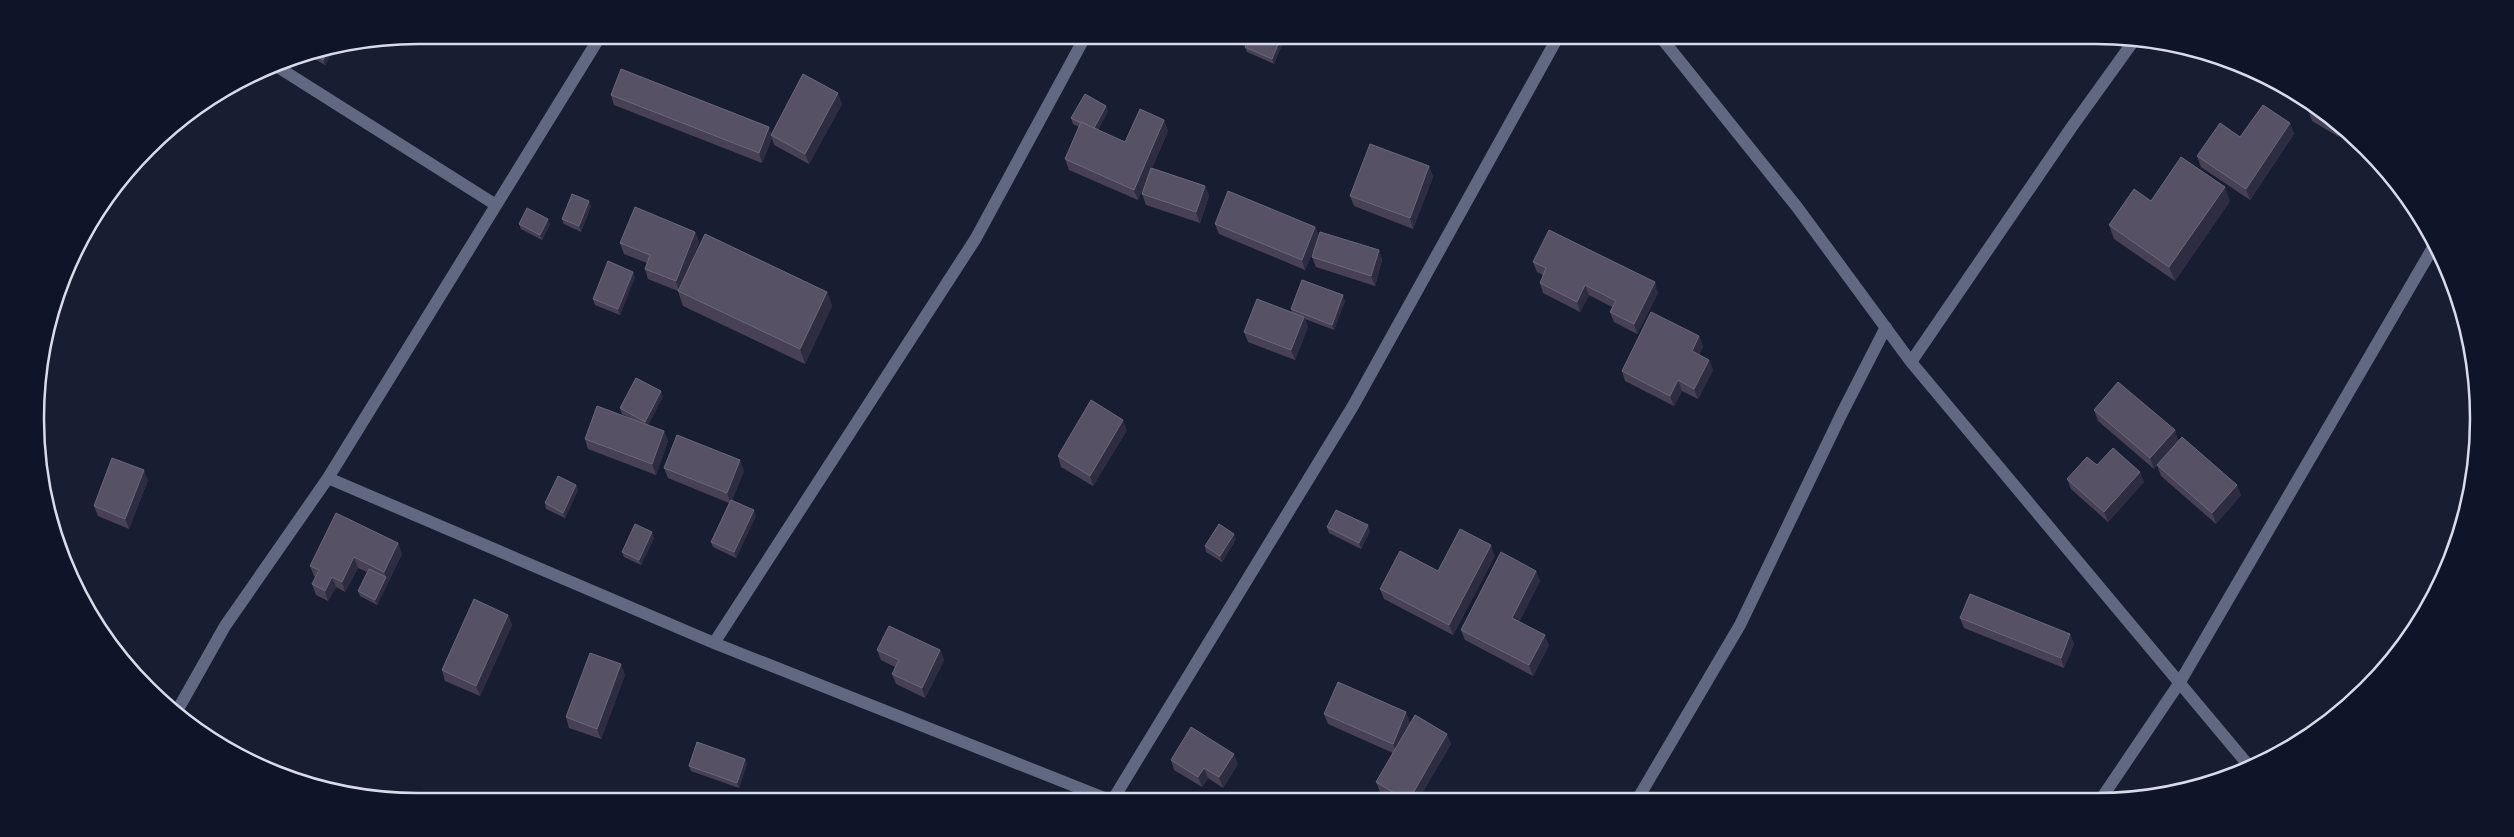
<svg xmlns="http://www.w3.org/2000/svg" width="2514" height="837" font-family="Karla,sans-serif">
<style>
.lines{fill:none;stroke-linecap:round;stroke-linejoin:round}
.minor{stroke:#606981;stroke-width:12}
.wall{fill:#484156}
.shaded-wall{fill:#2e2c41}
.building{fill:#575166;stroke:#6b677b}
.rim{fill:none;stroke:#d7dcea;stroke-width:2.5}
</style>
<rect width="100%" height="100%" fill="#171e32"/>
<g class="lines">
<path class="minor" d="M1659 35 1797 207 1911 362 2250 767
M273 64 496 205
M1911 362 2071 128 2135 39
M328 478 714 643 1112 801
M714 643 976 238 1086 35
M177 711 225 626 328 478 601 35
M2101 799 2180 682 2435 244
M1637 800 1740 625 1841 415 1886 327
M1112 801 1353 406 1559 35"/>
</g>
<path class="wall" d="M808 35H832L829 43Z
M1250 35H1286L1274 64 1247 52 1245 47Z
M336 45V46L325 65 306 54Z
M611 95 769 127 771 134 842 104 809 164 774 145 772 138 762 163 614 105Z
M2308 110 2344 129 2339 137 2312 121Z
M1108 111 1098 130 1125 142 1164 120 1168 131 1152 168 1205 186 1209 196 1200 223 1146 205 1142 194 1149 174 1138 200 1069 170 1065 159 1079 127 1073 124 1071 118Z
M2290 123 2294 134 2250 200 2201 167 2197 156 2240 137Z
M1429 166 1433 177 1413 229 1354 206 1350 196Z
M2151 201H2230L2175 281 2114 239 2109 225Z
M591 206 581 232 564 224 562 219Z
M519 224H550L542 240 521 229Z
M1215 224 1315 227 1319 236 1379 250 1382 260 1375 286 1316 267 1312 257 1315 247 1305 270 1219 234Z
M695 232 699 242 690 265 827 292 832 306 805 364 683 306 678 291 648 279 645 269 647 263 624 254 620 243Z
M1533 262 1658 293 1637 334 1614 322 1610 312 1612 307 1589 295 1580 312 1543 293 1540 283 1543 275 1537 272Z
M635 277 620 315 595 305 593 299Z
M1345 301 1334 330 1305 319 1308 327 1295 360 1248 342 1244 332 1292 312 1291 309Z
M1699 336 1703 347 1699 355 1709 360 1713 370 1698 399 1682 391 1674 406 1625 381 1622 371Z
M663 396 648 425 664 431 668 441 656 475 588 449 585 439 630 418 622 414 620 408Z
M2094 410 2175 430 2178 441 2154 469 2098 421Z
M1127 430 1093 486 1061 467 1058 456Z
M2097 465 2144 482 2108 522 2071 489 2067 479Z
M2157 465 2241 495 2216 524 2161 476Z
M664 468 744 471 732 500 756 516 736 558 713 547 711 542 729 503 668 478Z
M148 480 129 529 98 516 94 506Z
M576 485 578 490 565 518 546 509 545 503Z
M1327 527 1370 531 1361 549 1329 533Z
M654 538 641 565 624 557 622 552Z
M1236 539 1222 562 1206 552 1205 546Z
M398 543 402 554 377 605 360 596 358 591 367 572 358 568 345 592 336 587 328 601 316 595 312 584 316 577 314 576 310 566Z
M1495 556 1453 635 1384 599 1380 589 1438 571Z
M1536 571 1540 581 1519 622 1549 645 1533 676 1465 640 1461 630Z
M508 615 512 625 480 696 445 681 442 670Z
M1960 618 2070 634 2074 644 2064 668 1964 628Z
M877 650H940L944 660 925 698 896 684 892 674 895 667 881 660Z
M625 675 601 739 569 728 566 717Z
M1324 714 1410 722 1407 729 1451 744 1418 800H1393L1380 792 1376 782 1393 753 1328 724Z
M745 759 747 764 739 788 691 771 689 766Z
M1171 760 1238 764 1223 788 1208 778 1202 787 1174 770Z"/>
<path class="shaded-wall" d="M826 35H832L829 43Z
M1282 35H1286V36L1274 64 1272 59Z
M336 45V46L325 65 323 60 331 46Z
M838 93 842 104 809 164 805 154Z
M1106 106 1108 111 1095 135 1093 130Z
M1164 120 1168 131 1138 200 1134 190Z
M2290 123 2294 134 2250 200 2246 189Z
M2337 123 2344 129 2339 137 2335 126Z
M769 127 772 136 771 135 772 138 762 163 759 153Z
M1429 166 1433 177 1413 229 1410 218Z
M1205 186 1209 196 1200 223 1196 212Z
M2225 187 2230 201 2175 281 2169 267Z
M589 201 591 206 581 232 579 226Z
M548 219 550 224 542 240 540 235Z
M1315 227 1319 237 1305 270 1302 260Z
M695 232 699 242 679 292 676 281Z
M1379 250 1382 260 1375 286 1371 276Z
M633 272 635 277 620 315 618 309Z
M1655 282 1658 293 1637 334 1634 324Z
M1585 285 1589 295 1580 312 1577 302Z
M827 292 832 306 805 364 800 349Z
M1343 295 1345 301 1334 330 1332 325Z
M1304 317 1308 327 1295 360 1291 350Z
M1699 336 1703 347 1695 361 1692 351Z
M1709 360 1713 370 1698 399 1694 389Z
M1678 380 1682 391 1674 406 1670 396Z
M661 391 663 396 647 427 645 422Z
M1123 420 1127 430 1093 486 1090 476Z
M2175 430 2178 441 2154 469 2150 458Z
M664 431 668 441 656 475 652 464Z
M740 460 744 471 731 504 727 493Z
M144 470 148 480 129 529 125 519Z
M2140 472 2144 482 2108 522 2104 512Z
M576 485 578 490 565 518 563 513Z
M2237 485 2241 495 2216 524 2212 513Z
M754 510 756 516 736 558 734 552Z
M1368 525 1370 531 1361 549 1359 543Z
M652 532 654 538 641 565 639 560Z
M1234 534 1236 539 1222 562 1220 556Z
M398 543 402 554 377 605 375 600 386 577 384 572Z
M1491 545 1495 556 1453 635 1449 625Z
M354 557 358 568 345 592 342 582Z
M1536 571 1540 581 1516 628 1512 618Z
M332 577 336 587 328 601 325 591Z
M508 615 512 625 480 696 476 686Z
M2070 634 2074 644 2064 668 2061 658Z
M1545 635 1549 645 1533 676 1529 665Z
M940 650 944 660 925 698 922 688Z
M621 664 625 675 601 739 597 729Z
M1406 712 1410 722 1397 754 1393 744Z
M1447 734 1451 744 1418 800H1409Z
M1234 754 1238 764 1223 788 1219 777Z
M745 759 747 764 739 788 737 783Z
M1204 768 1208 778 1202 787 1198 777Z"/>
<path class="building" d="M1250 35H1282L1272 59 1245 47Z
M331 46 323 60 311 52Z
M621 69 769 127 759 153 611 95Z
M803 74 838 93 805 154 771 135Z
M1085 94 1106 106 1094 128 1081 122V123L1071 118Z
M2313 103 2337 123 2335 126 2308 110Z
M2263 105 2290 123 2246 189 2197 156 2220 123 2240 137Z
M1140 109 1164 120 1134 190 1065 159 1081 122 1125 142Z
M1370 144 1429 166 1410 218 1350 196Z
M2181 157 2225 187 2169 267 2109 225 2134 189 2151 201Z
M1151 168 1205 186 1196 212 1142 194Z
M1228 191 1315 227 1302 260 1215 224Z
M572 194 589 201 579 226 562 219Z
M635 207 695 232 676 281 645 269 650 255 620 243Z
M527 208 548 219 540 235 519 224Z
M1549 230 1655 282 1634 324 1610 312 1616 301 1585 285 1577 302 1540 283 1546 268 1533 262Z
M1320 232 1379 250 1371 276 1312 257Z
M705 234 827 292 800 349 678 291Z
M608 261 633 272 618 309 593 299Z
M1302 280 1343 295 1332 325 1291 309Z
M1257 299 1304 317 1291 350 1244 332Z
M1651 312 1699 336 1692 351 1709 360 1694 389 1678 380 1670 396 1622 371Z
M636 378 661 391 645 422 620 408Z
M2118 382 2175 430 2150 458 2094 410Z
M1091 400 1123 420 1090 476 1058 456Z
M597 406 664 431 652 464 585 439Z
M677 435 740 460 727 493 664 468Z
M2182 437 2237 485 2212 513 2157 465Z
M2113 448 2140 472 2104 512 2067 479 2087 457 2097 465Z
M112 458 144 470 125 519 94 506Z
M558 476 576 485 563 513 545 503Z
M731 500 754 510 734 552 711 542Z
M1336 510 1368 525 1359 543 1327 527Z
M336 513 398 543 384 572 354 557 342 582 332 577 325 591 312 584 319 570 310 566Z
M635 524 652 532 639 560 622 552Z
M1219 524 1234 534 1220 556 1205 546Z
M1460 529 1491 545 1449 625 1380 589 1400 551 1438 571Z
M1501 552 1536 571 1512 618 1545 635 1529 665 1461 630Z
M369 569 386 577 375 600 358 591Z
M1970 594 2070 634 2061 658 1960 618Z
M474 599 508 615 476 686 442 670Z
M889 626 940 650 922 688 892 674 899 660 877 650Z
M590 653 621 664 597 729 566 717Z
M1338 682 1406 712 1393 744 1324 714Z
M1415 715 1447 734 1409 800H1406L1376 782Z
M1191 727 1234 754 1219 777 1204 768 1198 777 1171 760Z
M697 742 745 759 737 783 689 766Z"/>
<path d="M0 0H2514V837H0ZM418 44H2096A374 374 0 0 1 2470 418V419A374 374 0 0 1 2096 793H418A374 374 0 0 1 44 419V418A374 374 0 0 1 418 44Z" fill="#0e1528" fill-rule="evenodd"/>
<path class="rim" d="M418 44H2096A374 374 0 0 1 2470 418V419A374 374 0 0 1 2096 793H418A374 374 0 0 1 44 419V418A374 374 0 0 1 418 44Z"/>
</svg>
